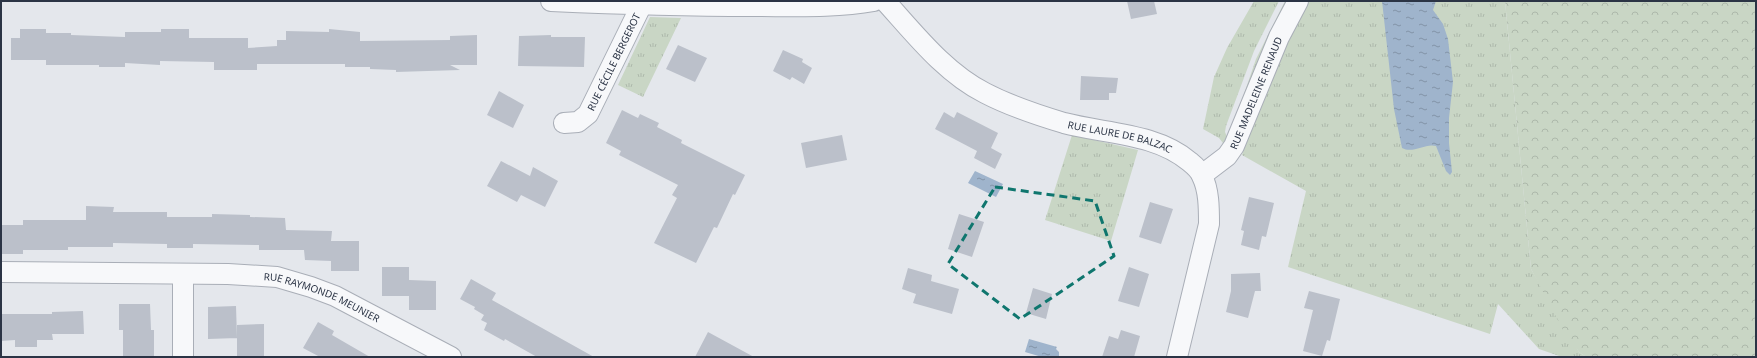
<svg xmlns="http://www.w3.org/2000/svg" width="1757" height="358" font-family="'Noto Sans',sans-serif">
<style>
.grass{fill:url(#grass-tufts)}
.forest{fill:url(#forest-crowns)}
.water{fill:url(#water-ripples)}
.building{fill:#bbc0ca}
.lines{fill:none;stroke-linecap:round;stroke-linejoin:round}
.minor-casing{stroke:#a9aeb7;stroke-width:22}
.minor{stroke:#f7f8fa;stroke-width:20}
.marked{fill:none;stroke:#0f766e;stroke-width:3;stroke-dasharray:8 5;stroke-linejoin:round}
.labels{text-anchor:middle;stroke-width:3;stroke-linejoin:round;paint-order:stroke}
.street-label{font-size:10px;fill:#2b3445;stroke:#f4f6f9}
</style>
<defs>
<pattern id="grass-tufts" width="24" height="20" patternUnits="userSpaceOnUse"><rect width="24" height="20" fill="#c9d6c5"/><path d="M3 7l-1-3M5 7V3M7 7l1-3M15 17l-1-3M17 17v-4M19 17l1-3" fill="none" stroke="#adb8ab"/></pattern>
<pattern id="forest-crowns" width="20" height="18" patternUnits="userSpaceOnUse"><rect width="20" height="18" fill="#c9d6c5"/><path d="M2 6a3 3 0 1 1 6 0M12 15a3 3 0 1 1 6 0" fill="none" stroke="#adb8ab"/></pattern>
<pattern id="water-ripples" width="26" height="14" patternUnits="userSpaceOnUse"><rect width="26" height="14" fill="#9fb4cc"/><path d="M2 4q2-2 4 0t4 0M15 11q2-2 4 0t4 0" fill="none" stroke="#8293a7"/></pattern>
</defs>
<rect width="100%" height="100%" fill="#e4e7ec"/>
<path class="grass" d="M1254 1H1279L1254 51 1226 126 1225 132 1228 139 1223 143 1219 138 1203 129 1214 77 1227 48Z
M1285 1H1289L1232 129 1256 59Z
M1307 1H1505L1531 269 1579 352 1586 357H1562L1539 349 1498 304 1490 334 1288 267 1306 191 1242 155 1266 83Z
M650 17 681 18 643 97 618 85Z
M1072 135 1138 150 1111 241 1045 220Z"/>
<path class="forest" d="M1505 1H1756V357H1586L1579 352 1563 330 1531 269Z"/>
<path class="water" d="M1382 1H1436L1433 10 1443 24 1448 39 1453 82 1449 118V143L1452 172 1450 175 1446 171 1436 146C1425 143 1413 154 1402 148L1394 109Z
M975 171 1003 184 996 197 968 183Z
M1029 339 1057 347 1056 349 1059 352V356L1042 357 1025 352Z"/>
<path class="building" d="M1127 1H1154L1157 14 1131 19Z
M20 29H46V33H71V35L125 37V32H161V29H189V38H248V48L277 46V40H286V31L329 32V29L360 32V41L450 40V36L477 35V65H450L460 70 396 72V70L370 69V67H345V64H257V70H214V62L160 61V65L125 63V67H99V65H46V60H11V38H20Z
M551 35V37H585L584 67 518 66 519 36Z
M678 45 707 58 695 82 666 69Z
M783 50 803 59 802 62 812 68 804 84 792 77 790 80 773 71Z
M1081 76 1118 78 1116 93H1109V100H1080Z
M499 91 524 105 513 128 487 115Z
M622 110 638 118 640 114 659 123 657 127 682 140 681 143 745 175 735 195 733 194 717 228 714 227 696 263 654 243 677 198 672 195 678 185 619 155 621 151 606 143Z
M944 112 954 118 957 112 998 133 991 148 1002 154 995 169 974 158 977 151 935 129Z
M842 135 847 160 806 168 801 143Z
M501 161 530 176 533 167 558 181 545 207 521 195 517 202 487 186Z
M1249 197 1274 203 1266 237 1262 236 1259 250 1241 245 1244 231 1241 230Z
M1150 202 1173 209 1161 244 1139 237Z
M86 206 114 207 113 212H167V217H212V214L250 215V217L285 218 286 230 332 231 331 241H359V271H331V261L305 260 304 250H259V245L193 244V248H167V244L113 243V247H68V250H23V254H1V225H23V220H86Z
M959 214 984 222 972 257 948 249Z
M382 267H409V280L436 281V310H409V296H382Z
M1129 267 1149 274 1139 307 1118 301Z
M908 268 932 275 931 281 959 289 952 314 913 303 916 294 902 289Z
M1260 273 1261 291H1255L1248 318 1226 312 1231 291V274Z
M471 279 496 293 492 300 594 357H537L505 339 504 341 484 330 487 323 481 320 484 315 474 309 475 307 460 299Z
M1033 288 1052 294 1046 319 1026 313Z
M1309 291 1340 299 1330 341 1327 340 1322 356 1303 351 1313 310 1304 308Z
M119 304H150L151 330H154V357H123V330H119Z
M236 306 237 338 208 339V307Z
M83 311 84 334H52L53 340H37V347H15V340L1 341V314H52V312Z
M318 322 334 331 332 335 370 357H320L303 348Z
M264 324V356H237V325Z
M1121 330 1140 336 1134 357H1102L1109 336 1118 339Z
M708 332 754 357H695Z"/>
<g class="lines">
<defs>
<g id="minor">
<path d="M551 1C618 4 686 6 754 6 794 6 835 8 874 1"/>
<path id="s1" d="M885 1C914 33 945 73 985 93 1010 106 1037 115 1064 123 1106 134 1156 133 1190 162 1195 166 1200 171 1202 176 1209 190 1209 208 1209 224L1177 357"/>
<path id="s2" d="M564 123 578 122 588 114 641 6"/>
<path id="s3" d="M1202 175 1227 156 1234 146 1279 37 1298 1"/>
<path id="s4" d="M1 272 228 274 277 277 311 287 335 296 451 357"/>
<path d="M183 274V357"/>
</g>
</defs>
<use href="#minor" class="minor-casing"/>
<use href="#minor" class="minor"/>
</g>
<path class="marked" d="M995 187 1095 201 1114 256 1020 319 948 264Z"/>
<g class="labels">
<g class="street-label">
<text dy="4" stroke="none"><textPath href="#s2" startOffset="85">RUE CÉCILE BERGEROT</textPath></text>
<text dy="4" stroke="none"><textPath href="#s3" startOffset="101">RUE MADELEINE RENAUD</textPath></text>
<text dy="4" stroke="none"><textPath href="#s1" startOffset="279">RUE LAURE DE BALZAC</textPath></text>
<text dy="4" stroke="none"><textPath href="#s4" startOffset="325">RUE RAYMONDE MEUNIER</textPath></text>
</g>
</g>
<rect width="1757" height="358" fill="none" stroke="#2b3445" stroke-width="4"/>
</svg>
